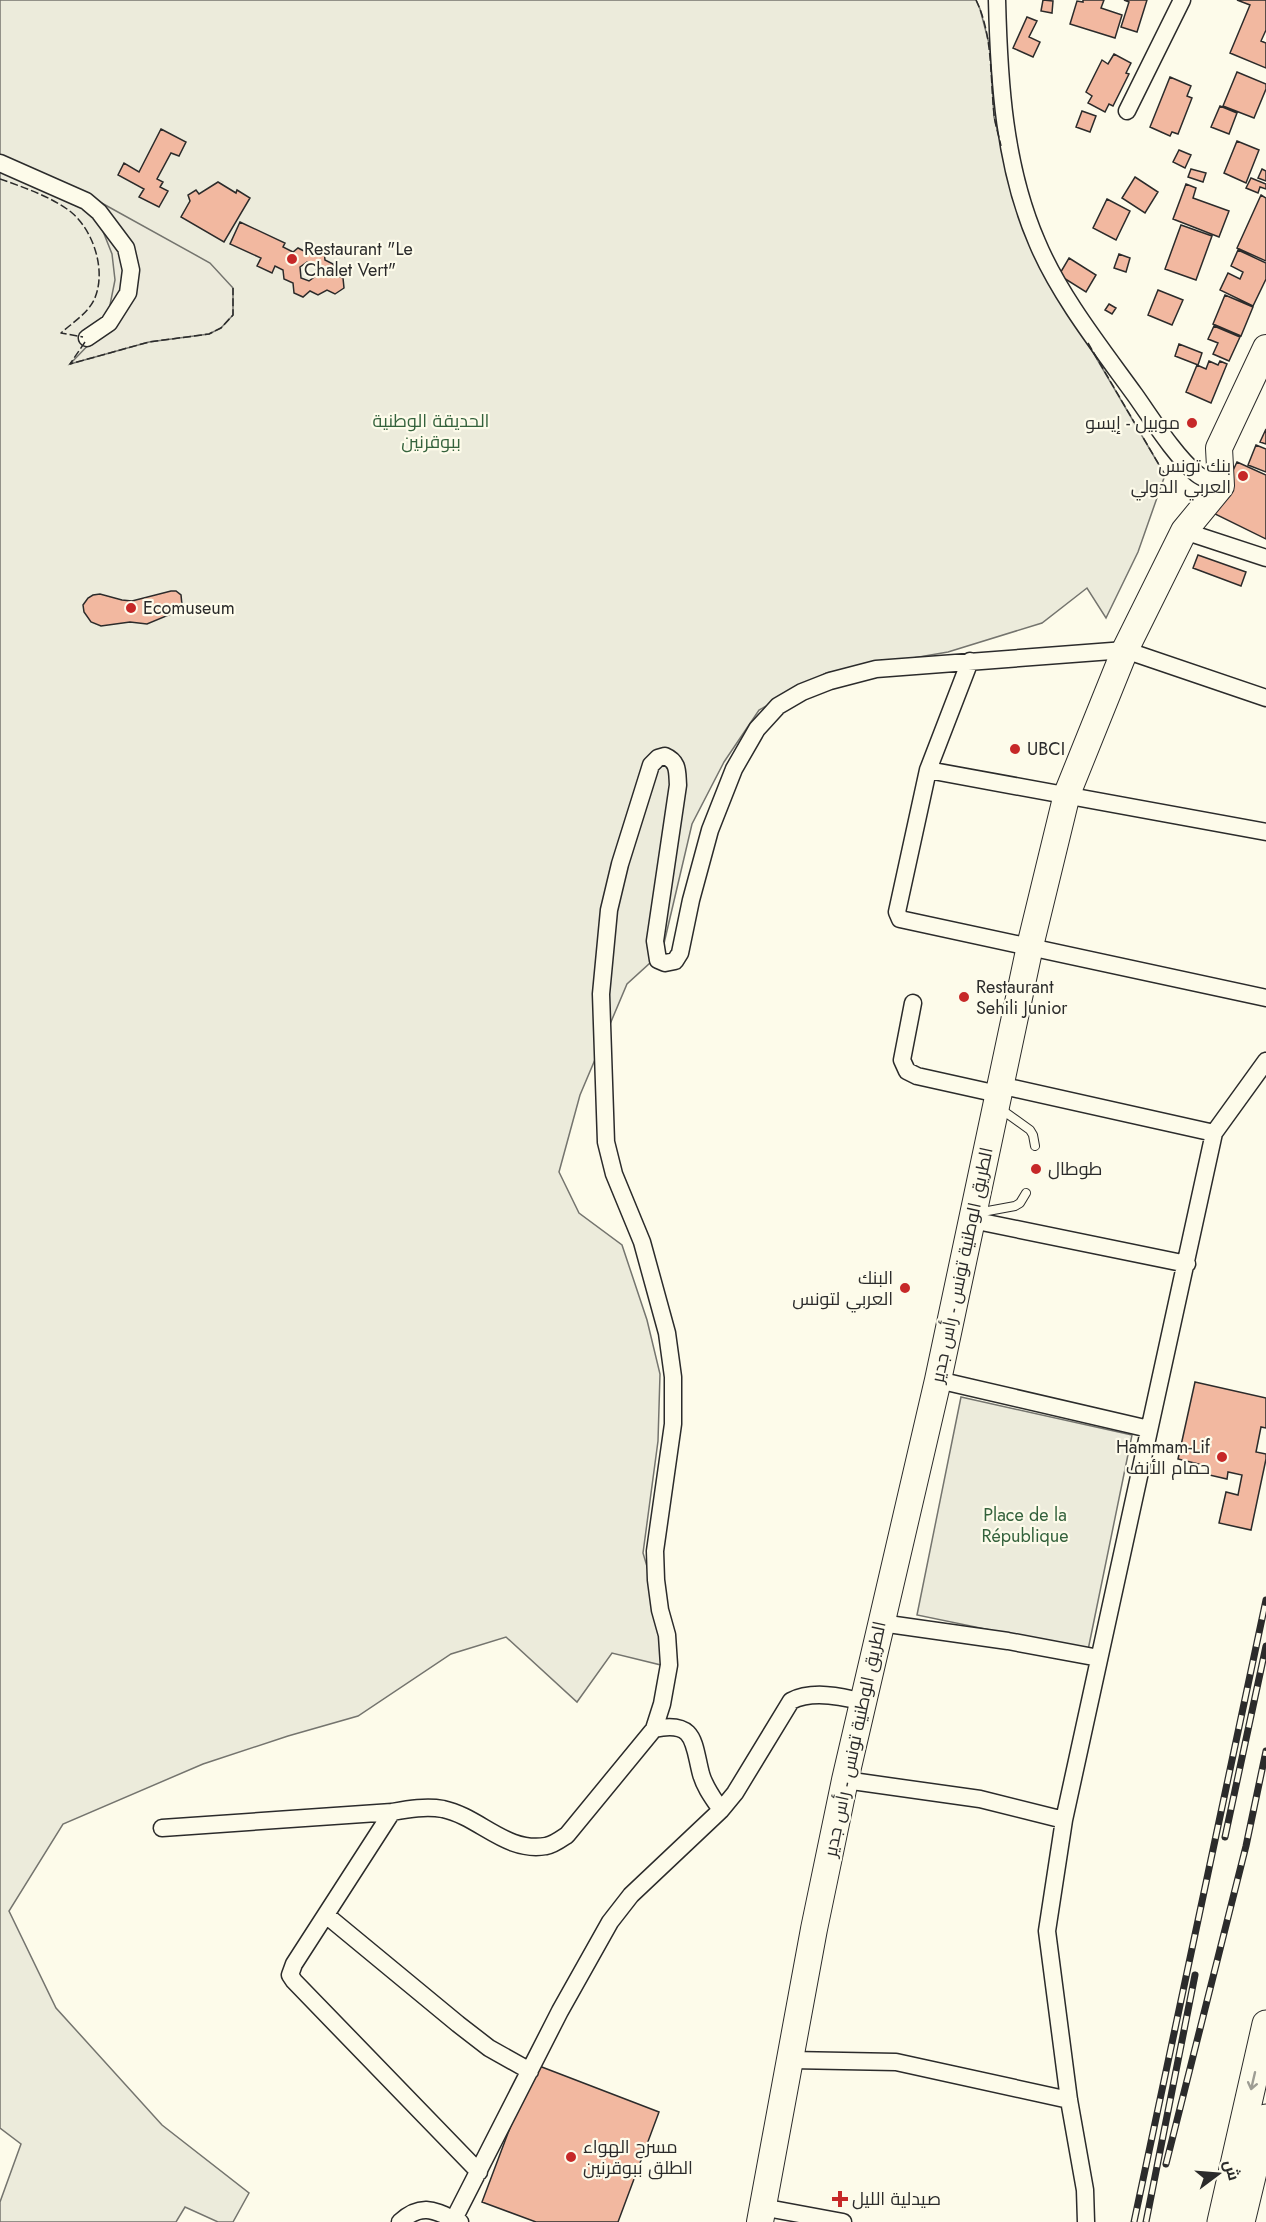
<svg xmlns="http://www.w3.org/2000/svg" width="1266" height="2222" font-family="Jost,Cairo,sans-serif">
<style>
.green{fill:#ecebdb;stroke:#74746e;stroke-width:1.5}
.parking{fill:#eceadb;stroke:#74746e;stroke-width:1.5}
.building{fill:#f2b8a0;stroke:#2b2b2b;stroke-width:1.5;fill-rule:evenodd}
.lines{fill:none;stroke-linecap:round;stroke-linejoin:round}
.service-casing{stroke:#2b2b2b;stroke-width:10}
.minor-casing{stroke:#2b2b2b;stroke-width:19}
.primary-casing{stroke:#2b2b2b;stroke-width:28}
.trunk-casing{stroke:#2b2b2b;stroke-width:29}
.service{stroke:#fdfbea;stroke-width:8}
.minor{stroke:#fdfbea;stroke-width:16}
.primary{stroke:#fdfbea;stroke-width:26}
.trunk{stroke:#fdfbea;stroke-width:27}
.rail-casing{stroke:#2b2b2b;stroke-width:7}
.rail{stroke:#fdfbea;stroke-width:4.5;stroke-dasharray:14;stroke-linecap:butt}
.fence{stroke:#2b2b2b;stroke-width:1.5;stroke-dasharray:8 3;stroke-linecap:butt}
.oneway{stroke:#9e9d94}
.poi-dot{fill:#c62828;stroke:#fdfbea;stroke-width:2}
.labels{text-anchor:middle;stroke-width:4.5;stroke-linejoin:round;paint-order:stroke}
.poi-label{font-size:18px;fill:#2b2b2b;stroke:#fdfbea;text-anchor:start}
.park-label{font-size:18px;fill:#34623c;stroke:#fdfbea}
.street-label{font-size:18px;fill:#2b2b2b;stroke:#fdfbea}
</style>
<rect width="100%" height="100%" fill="#fdfbea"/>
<path class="green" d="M0 0H976L980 9 990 47 994 117 1016 202 1054 286 1165 475 1138 552 1106 618 1087 588 1042 623 948 652 826 673 759 710 724 762 692 824 662 952 627 984 580 1095 559 1172 579 1213 622 1245 647 1320 660 1374 658 1441 643 1553 656 1597 673 1627 661 1665 612 1653 577 1702 506 1637 451 1654 358 1716 288 1736 203 1764 63 1824 9 1911 56 2008 162 2125 249 2193 233 2222H218L185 2207 176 2222H0V2202L21 2144 0 2128Z
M961 1397 1132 1435 1088 1650 917 1615Z"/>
<path class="parking" d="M89 196 210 263 233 288V315L221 328 209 334 149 342 70 364 95 338 108 315 115 280 112 254Z"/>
<path class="building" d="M1043 0 1053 1 1052 13 1041 11Z
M1083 0H1104L1101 8 1122 15 1115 38 1070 24 1077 1 1083 2Z
M1124 0H1147L1137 32 1121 27 1129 2Z
M1237 0H1266V30L1261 41 1266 43V68L1230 53 1250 5Z
M1027 17 1037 21 1029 37 1040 42 1033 57 1013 48Z
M1114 54 1131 63 1126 73 1129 74 1113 106 1109 104 1105 112 1088 103 1092 96 1086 92 1102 60 1108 64Z
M1237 72 1266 84V89L1254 118 1223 106Z
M1170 77 1191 86 1187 96 1192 98 1178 134 1172 132 1170 136 1150 127Z
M1220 106 1237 113 1229 134 1211 127Z
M1082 111 1096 116 1090 132 1076 127Z
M161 129 186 142 179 156 171 153 157 179 163 182 160 187 168 191 159 207 139 197 144 189 118 175 124 163 139 172Z
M1237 141 1259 150 1246 183 1224 173Z
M1179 150 1191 155 1185 168 1173 162Z
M1191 169 1206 173 1203 182 1188 177Z
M1262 169 1266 171V181L1258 178Z
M1135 177 1158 192 1145 213 1122 198Z
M1251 178 1266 184V189L1260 187 1258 193 1246 188Z
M218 182 236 193 237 190 250 198 224 242 181 217 190 201 188 195 196 190 199 194Z
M1186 184 1196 188 1193 198 1229 211 1219 237 1173 219Z
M1261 195 1266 198V261L1237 248Z
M1107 199 1130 211 1116 240 1093 228Z
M240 222 285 243 283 247 293 252 298 248 306 252 314 246 324 250 325 260 333 264 334 274 343 278 344 288 335 294 327 290 318 295 310 291 303 297 294 293 293 283 284 279 283 270 275 266 272 273 257 266 261 258 230 244ZM307 262 316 266 317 275 309 281 301 278 300 267Z
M1181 225 1212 236 1196 280 1165 269Z
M1238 250 1266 263V279L1253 306 1220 290 1228 273 1240 279 1243 272 1231 266Z
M1119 254 1130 258 1126 272 1114 268Z
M1069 258 1096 275 1086 292 1059 275Z
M1158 290 1183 300 1172 325 1148 315Z
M1225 295 1253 307 1241 336 1213 324Z
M1109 304 1116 308 1112 314 1105 310Z
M1214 326 1240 337 1229 361 1213 354 1218 343 1208 339Z
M1179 344 1202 353 1198 365 1175 356Z
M1209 361 1218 365 1220 361 1227 364 1211 403 1186 392 1197 365 1206 369Z
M1266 429V444L1260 442Z
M1256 445 1266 449V472L1248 465Z
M1237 462 1266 475V539L1213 513Z
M1198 555 1246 572 1241 586 1193 568Z
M171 591H176L181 595 182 605 176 612 147 624 130 622 101 626 91 622 84 612 83 605 88 598 93 595 100 594 122 600 132 601Z
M1195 1382 1266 1398V1428L1261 1427 1256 1452 1266 1454V1459L1251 1530 1219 1523 1226 1492 1238 1495 1242 1475 1228 1472 1227 1479 1205 1474 1207 1466 1178 1459Z
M534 2064 659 2112 618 2222H536L482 2202Z"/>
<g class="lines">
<defs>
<path id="service" d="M998 1107 1030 1130 1033 1135 1035 1146
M977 1213 1015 1206 1020 1203 1026 1193"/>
<path id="minor" d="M997 0C999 81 1004 166 1037 242 1059 295 1101 348 1135 395 1152 419 1175 456 1197 474 1203 479 1214 482 1221 486
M1127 111 1182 0
M0 163 86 201 99 212 126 248 131 270 128 293 109 323 87 338
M1184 531 1266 558
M970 661 928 770 897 912 900 919 1266 998
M928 770 1266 832
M913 1003 902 1060 907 1071 917 1076 998 1094
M999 1085 1214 1133
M972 1220 1187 1264
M938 1380 1149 1429
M881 1623 1008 1641 1099 1658
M654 1729 662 1704 669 1665 667 1635 660 1610 656 1580 655 1551 673 1424V1377L667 1333 642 1242 614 1174 606 1142 601 994 609 910 620 864 651 765 658 758 665 756C679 762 677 772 678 785L655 941 658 960 665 963 675 961 680 953 691 900 710 830 734 769 757 729 778 706 802 692 830 681 876 669 1125 650 1266 698
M845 1780 980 1799 1064 1820
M392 1812 294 1964 290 1975 294 1981 479 2172
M162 1828 392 1812C409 1809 426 1806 443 1809 480 1817 506 1853 546 1846 553 1845 561 1839 567 1835L654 1729C696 1720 693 1743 701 1774 705 1788 713 1798 721 1810
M326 1915 458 2024 489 2048 530 2071
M791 2060 896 2062 1069 2100
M762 2207 843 2222
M454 2219 560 2011 610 1922 631 1895 721 1810 735 1793 791 1701C812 1690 841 1696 863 1702
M400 2222C423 2201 437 2212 460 2222
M1086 2222 1085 2190 1069 2100 1047 1931 1064 1820 1214 1133 1266 1061"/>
<path id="primary" d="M760 2222 814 1929 845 1780 938 1380 1030 946 1067 794 1125 650 1184 531 1221 486 1219 448 1266 348"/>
<path id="trunk" d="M1221 2222 1266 2024
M1241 2222 1266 2118"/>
</defs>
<use href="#service" class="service-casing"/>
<use href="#minor" class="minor-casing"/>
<use href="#primary" class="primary-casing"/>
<use href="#trunk" class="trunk-casing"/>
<use href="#service" class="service"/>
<use href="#minor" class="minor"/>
<use href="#primary" class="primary"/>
<use href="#trunk" class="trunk"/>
<defs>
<path id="rail" d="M1225 1837 1266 1646
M1166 2164 1246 1846 1266 1751
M1134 2222 1266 1600
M1146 2222 1195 1975"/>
</defs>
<use href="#rail" class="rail-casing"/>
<use href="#rail" class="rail"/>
<path class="fence" d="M976 0C993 35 990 76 994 114 995 125 999 136 1001 146
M0 179C23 187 52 197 71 212 94 231 107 272 94 300 87 314 72 323 61 333L83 337
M85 342 70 364 149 342 209 334 221 328 233 315V288
M1088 343 1165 475"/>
</g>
<defs><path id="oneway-shaft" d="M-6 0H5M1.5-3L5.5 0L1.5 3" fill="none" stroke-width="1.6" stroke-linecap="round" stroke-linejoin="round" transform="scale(1.5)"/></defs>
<use class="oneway" href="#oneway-shaft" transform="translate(1253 2081) rotate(103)"/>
<g class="poi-dot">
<circle cx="292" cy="259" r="6"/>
<circle cx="1192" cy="423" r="6"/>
<circle cx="1243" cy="476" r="6"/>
<circle cx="131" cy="608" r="6"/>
<circle cx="1015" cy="749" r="6"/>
<circle cx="964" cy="997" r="6"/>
<circle cx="1036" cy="1169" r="6"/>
<circle cx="905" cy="1288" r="6"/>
<circle cx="1222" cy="1457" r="6"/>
<circle cx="571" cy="2157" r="6"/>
<path d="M837 2190h6v6h6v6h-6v6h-6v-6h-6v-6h6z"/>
</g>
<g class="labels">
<g class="poi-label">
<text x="304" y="255">Restaurant "Le<tspan x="304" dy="21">Chalet Vert"</tspan></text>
<text x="1180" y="429" text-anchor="end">موبيل - إيسو</text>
<text x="1231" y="472" text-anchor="end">بنك تونس<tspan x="1231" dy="21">العربي الدولي</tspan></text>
<text x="143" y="614">Ecomuseum</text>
<text x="1027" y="755">UBCI</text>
<text x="976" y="993">Restaurant<tspan x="976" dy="21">Sehili Junior</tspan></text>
<text x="1048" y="1175">طوطال</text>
<text x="893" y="1284" text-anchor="end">البنك<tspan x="893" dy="21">العربي لتونس</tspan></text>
<text x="1210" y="1453" text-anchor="end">Hammam-Lif<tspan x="1210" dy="21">حمام الأنف</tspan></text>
<text x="583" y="2153">مسرح الهواء<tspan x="583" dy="21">الطلق ببوقرنين</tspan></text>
<text x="852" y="2205">صيدلية الليل</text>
</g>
<g class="park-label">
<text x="431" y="427">الحديقة الوطنية<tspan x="431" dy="21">ببوقرنين</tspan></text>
<text x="1025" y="1521">Place de la<tspan x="1025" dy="21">République</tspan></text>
</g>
<g class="street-label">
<text transform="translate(962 1265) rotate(-78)" y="6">الطريق الوطنية تونس - رأس جدير</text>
<text transform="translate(855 1739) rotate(-78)" y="6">الطريق الوطنية تونس - رأس جدير</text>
</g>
</g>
<g transform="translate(1218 2174) rotate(74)" stroke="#fdfbea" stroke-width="4.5" paint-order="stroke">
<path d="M0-4.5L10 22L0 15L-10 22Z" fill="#2b2b2b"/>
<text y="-9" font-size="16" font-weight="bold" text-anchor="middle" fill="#2b2b2b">ش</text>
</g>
</svg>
